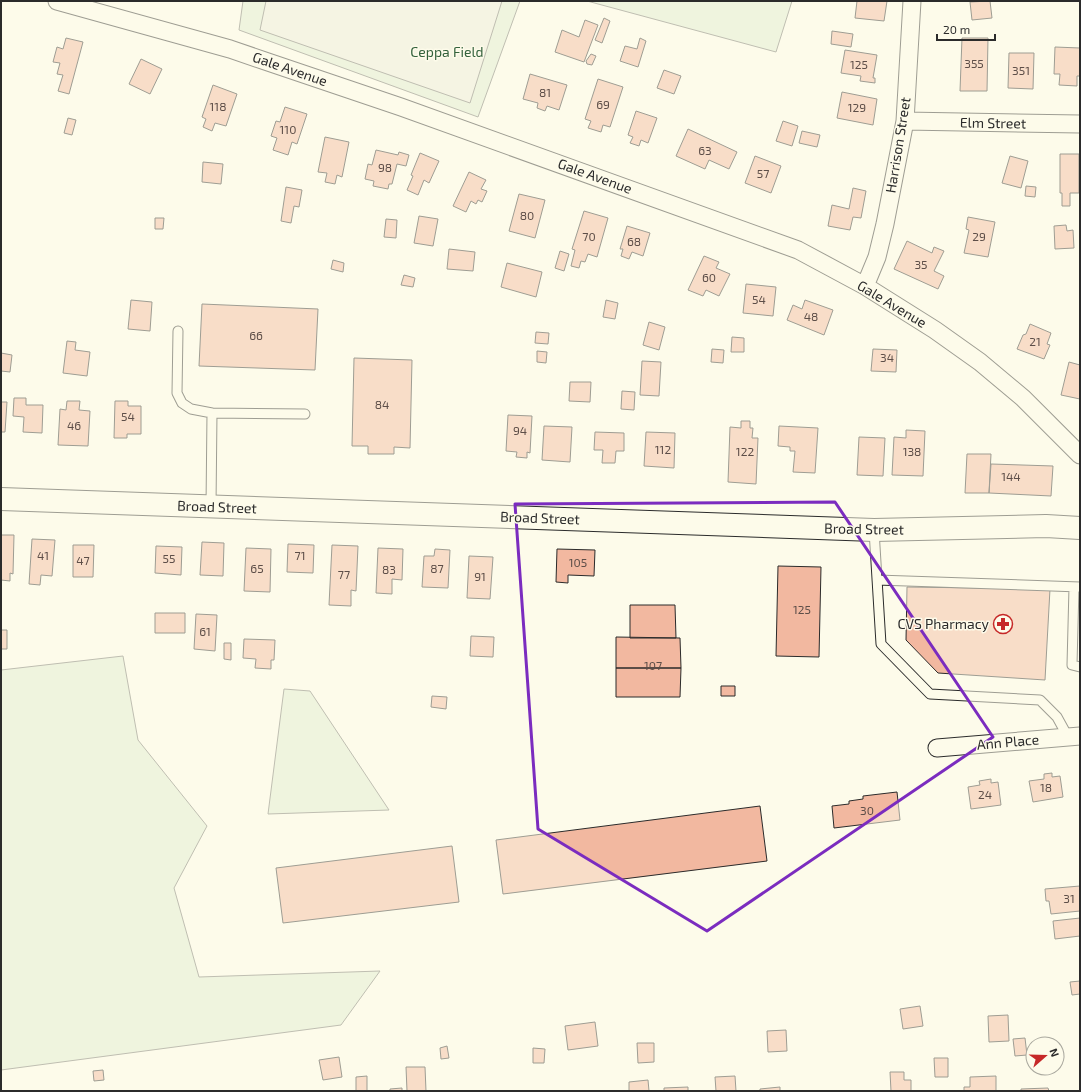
<svg xmlns="http://www.w3.org/2000/svg" width="1081" height="1092" font-family="'Exo 2',sans-serif">
<style>
.green{fill:#deebd1;stroke:#74746e}
.parking{fill:#eceadb;stroke:#74746e}
.building{fill:#f2b8a0;stroke:#2b2b2b}
.lines{fill:none;stroke-linecap:round;stroke-linejoin:round}
.service-casing{stroke:#2b2b2b;stroke-width:11}
.minor-casing{stroke:#2b2b2b;stroke-width:19}
.primary-casing{stroke:#2b2b2b;stroke-width:24}
.service{stroke:#fdfbea;stroke-width:9}
.minor{stroke:#fdfbea;stroke-width:17}
.primary{stroke:#fdfbea;stroke-width:22}
.marked{fill:none;stroke:#7b2cbf;stroke-width:3;stroke-linejoin:round}
.labels{text-anchor:middle;stroke-width:3;stroke-linejoin:round;paint-order:stroke}
.number-label{font-size:12px;fill:#5d4e48}
.park-label{font-size:14px;fill:#34623c;stroke:#fdfbea}
.street-label{font-size:14px;fill:#2b2b2b;stroke:#fdfbea}
.poi-label{font-size:14px;fill:#2b2b2b;stroke:#fdfbea;text-anchor:end}
</style>
<rect width="100%" height="100%" fill="#fdfbea"/>
<path class="green" d="M243 1H520L478 117 239 30Z
M587 1H792L776 52Z
M123 656 138 740 207 826 174 888 199 977 380 971 341 1025 1 1070V670Z
M284 689 310 691 389 810 268 814Z"/>
<path class="parking" d="M266 1H502L470 103 260 30Z"/>
<path class="building" d="M857 1H887L884 21 855 18Z
M990 1 992 18 972 20 970 2Z
M604 18 610 21 602 43 595 40Z
M585 20 598 25 584 62 555 52 562 30 579 37Z
M832 31 853 34 851 47 831 44Z
M66 38 83 42 69 94 58 91 63 75 57 74 60 63 53 62 57 47 63 49Z
M640 38 646 41 638 67 620 61 625 46 637 49Z
M962 38H988L987 91H960Z
M1055 47 1080 48V76H1077V86L1059 85 1060 74H1054Z
M845 50 877 55 873 78H875V83L860 81 861 76 841 73Z
M1009 53H1034L1033 89 1008 88Z
M591 54 596 56 592 65 587 64 586 61Z
M141 59 162 69 150 94 129 84Z
M664 70 681 76 674 94 657 88Z
M530 74 567 85 559 110 547 106 545 111 537 108 538 103 523 99Z
M598 79 623 87 610 127 603 125 601 132 588 128 591 121 585 119Z
M213 85 237 94 226 126 215 123 212 131 203 127 206 119 202 117Z
M842 92 877 99 873 125 837 118Z
M285 107 307 114 297 144 292 142 288 155 273 150 277 138 271 136 276 121 280 122Z
M636 111 657 118 648 143 641 140 639 146 630 143 633 137 628 135Z
M68 118 76 120 72 135 64 133Z
M783 121 798 126 792 146 776 141Z
M688 129 737 152 729 169 709 160 705 169 676 156Z
M802 131 820 135 817 147 799 143Z
M325 137 349 142 342 177 337 175 335 184 325 182 327 173 318 172Z
M376 150 398 155 399 152 409 155 406 166 397 164 392 184H389L388 189 373 186 374 181 365 179 368 164 372 165Z
M420 153 439 161 429 183 424 180 418 195 407 190 413 176 411 175Z
M1060 154H1079V193H1070V206H1062V193H1060Z
M755 156 781 166 771 193 745 183Z
M1010 156 1028 161 1021 188 1002 183Z
M203 162 223 164 221 184 202 182Z
M469 172 486 180 481 189 487 191 482 202 478 200 476 204 471 201 466 212 453 206Z
M1026 186 1036 187 1035 197 1025 196Z
M286 187 302 190 299 207 294 206 291 223 281 221Z
M853 188 866 191 861 218 853 217 850 230 828 226 832 205 849 209Z
M519 194 545 200 535 238 509 231Z
M584 211 608 218 597 257 588 254 585 262 581 261 579 268 571 266 575 250 572 249Z
M419 216 438 219 433 246 414 243Z
M968 217 995 222 988 257 964 253 969 230 966 229Z
M155 218H164L163 229H155Z
M386 219 397 220 396 238 384 237Z
M1066 225 1067 231 1073 230 1074 248 1055 249 1054 226Z
M627 226 650 233 643 256 632 252 629 259 621 256 623 249H620Z
M907 241 932 253 934 247 944 251 934 271 944 276 938 289 894 269Z
M449 249 475 252 473 271 447 269Z
M560 251 569 254 564 271 555 268Z
M704 256 719 262 716 268 730 274 719 296 706 290 703 296 688 290Z
M333 260 344 263 343 272 331 269Z
M507 263 542 272 536 297 501 287Z
M404 275 415 278 413 287 401 285Z
M746 284 776 287 773 316 743 313Z
M131 300 152 302 150 331 128 329Z
M606 300 618 303 615 319 603 317Z
M805 300 833 310 824 335 787 320 793 305 802 309Z
M202 304 318 309 315 370 199 366Z
M649 322 665 327 659 350 643 345Z
M1030 324 1051 333 1047 344 1050 345 1044 359 1017 349 1023 335 1026 334Z
M536 332 549 333 548 344 535 343Z
M732 337 744 338V352H731Z
M67 341 76 342 75 350 90 352 87 376 63 373Z
M712 349 724 350 723 363 711 362Z
M873 349 897 350 896 372 871 371Z
M537 351 547 352 546 363 537 362Z
M1 353 12 355 10 372 1 371Z
M354 358 412 360 410 448 394 447V454H368V446H352Z
M642 361 661 362 659 396 640 395Z
M1069 362 1080 365V399L1061 395Z
M570 382H591L590 402 569 401Z
M622 391 635 392 634 410 621 409Z
M14 398H26V405H43L42 433 23 432 24 417 13 416Z
M67 401H80L79 410 90 411 88 446 58 445 60 409 66 410Z
M115 401H128V406H141V434H127V438H114Z
M1 402H7L5 432H1Z
M508 415 532 416 530 453 527 452V458L516 457 517 452 506 451Z
M741 421H750V428H753L752 438H758L756 484 728 482 730 427 741 428Z
M544 426 572 427 570 462 542 460Z
M779 426 818 428 815 473 793 472 795 451H790V447L778 446Z
M906 430 925 431 923 476 892 475 894 437 906 438Z
M595 432 624 433V451H616L615 463H602L603 450H594Z
M646 432 675 433 674 468 644 466Z
M859 437 885 438 883 476 857 475Z
M967 454H991L989 493H965Z
M991 464 1053 466 1051 496 989 493Z
M1 535H14L13 574 10 573V581L1 580Z
M32 539 55 540 52 576 41 575 40 585 29 584Z
M202 542 224 543 223 576 200 575Z
M288 544 314 545 313 573 287 572Z
M73 545H94L93 577H73Z
M332 545 358 546 356 591 351 590V606L329 605Z
M156 546 182 547 181 575 155 573Z
M246 548 271 549 270 592 244 591Z
M378 548 403 549 402 580 392 579V594L376 593Z
M435 549 450 550 448 588 422 587 424 556H434Z
M557 549 595 550 594 576 568 575V583L556 582Z
M469 556 493 557 490 599 467 598Z
M778 566 821 567 819 657 776 656Z
M907 587 1050 589 1045 680 938 673 906 640Z
M630 605H675L676 638H630Z
M155 613H185V633H155Z
M196 614 217 615 215 651 194 649Z
M1 630H7V649H1Z
M471 636 494 637 493 657 470 656Z
M616 637 680 638 681 668H616Z
M244 639 275 640 274 660H271V669L255 668 256 659 243 658Z
M224 643H231V660L224 659Z
M616 668H681L680 697H616Z
M721 686H735V696H721Z
M432 696 447 697 446 709 431 707Z
M1052 773V777L1060 776 1063 797 1033 802 1029 781 1044 779V774Z
M991 779V783L998 782 1001 805 971 809 968 787 980 785 979 781Z
M897 792 900 820 834 828 832 806 849 804V801L863 799V796Z
M760 806 767 861 503 894 496 840Z
M452 846 459 902 283 923 276 868Z
M1080 886V911L1051 914 1049 901H1046L1045 889Z
M1080 918V936L1055 939 1053 921Z
M1080 981V994L1072 995 1070 982Z
M920 1006 923 1026 903 1029 900 1009Z
M1008 1015 1009 1041 989 1042 988 1016Z
M595 1022 598 1046 568 1050 565 1026Z
M786 1030 787 1051 768 1052 767 1031Z
M1025 1038 1027 1055 1015 1056 1013 1039Z
M637 1043H654V1062L638 1063Z
M447 1046 449 1058 441 1059 440 1048Z
M533 1048 545 1049 544 1063H533Z
M339 1057 342 1077 323 1080 319 1060Z
M934 1058H948V1077H935Z
M406 1067H425L426 1091H407Z
M103 1070 104 1080 94 1081 93 1071Z
M890 1072H904V1080H911V1091H891Z
M367 1076V1091H356V1077Z
M735 1076 736 1091H716L715 1077Z
M996 1076V1091H964V1087H970V1077Z
M648 1080 649 1091H629V1082Z
M688 1087V1091H664V1088Z
M780 1087V1091H760V1089Z
M402 1088V1091H390V1089Z
M1048 1088 1049 1091H1021V1089Z"/>
<g class="lines">
<defs>
<path id="service" d="M178 331 177 393 182 403 191 409 212 413
M211 506 212 413 305 414
M874 530 881 644 930 694 1040 700 1057 717 1068 737
M877 580 1080 587
M1074 587 1072 665 1080 667"/>
<path id="minor" d="M57 1 230 49 265 61 401 107 798 250 865 286 935 330 980 362 1023 398 1080 455
M905 121 1080 124
M865 286 877 257 885 224 905 121 912 1
M937 748 1080 736"/>
<path id="primary" d="M1 499 874 530 1046 526 1080 528"/>
</defs>
<use href="#service" class="service-casing"/>
<use href="#minor" class="minor-casing"/>
<use href="#primary" class="primary-casing"/>
<use href="#service" class="service"/>
<use href="#minor" class="minor"/>
<use href="#primary" class="primary"/>
</g>
<path d="M0 0H1081V1092H0ZM835 502 993 737 707 931 538 829 515 504Z" fill="#fdfbea" fill-opacity=".55" fill-rule="evenodd"/>
<path class="marked" d="M835 502 993 737 707 931 538 829 515 504Z"/>
<defs>
<symbol id="pharmacy-ring" viewBox="-11 -11 22 22"><circle r="9.5" fill="#fdfbea" stroke="#c62828" stroke-width="1.5"/><path d="M-2-6h4v4h4v4h-4v4h-4v-4h-4v-4h4Z" fill="#c62828"/></symbol>
</defs>
<g fill-rule="evenodd">
<use href="#pharmacy-ring" x="992" y="613" width="22" height="22"/>
</g>
<g class="labels">
<g class="number-label">
<text x="974" y="68">355</text>
<text x="859" y="69">125</text>
<text x="1021" y="75">351</text>
<text x="545" y="97">81</text>
<text x="603" y="109">69</text>
<text x="218" y="111">118</text>
<text x="857" y="112">129</text>
<text x="288" y="134">110</text>
<text x="705" y="155">63</text>
<text x="385" y="172">98</text>
<text x="763" y="178">57</text>
<text x="527" y="220">80</text>
<text x="589" y="241">70</text>
<text x="979" y="241">29</text>
<text x="634" y="246">68</text>
<text x="921" y="269">35</text>
<text x="709" y="282">60</text>
<text x="759" y="304">54</text>
<text x="811" y="321">48</text>
<text x="256" y="340">66</text>
<text x="1035" y="346">21</text>
<text x="887" y="362">34</text>
<text x="382" y="409">84</text>
<text x="128" y="421">54</text>
<text x="74" y="430">46</text>
<text x="520" y="435">94</text>
<text x="663" y="454">112</text>
<text x="745" y="456">122</text>
<text x="912" y="456">138</text>
<text x="1011" y="481">144</text>
<text x="43" y="560">41</text>
<text x="300" y="560">71</text>
<text x="169" y="563">55</text>
<text x="83" y="565">47</text>
<text x="578" y="567">105</text>
<text x="257" y="573">65</text>
<text x="437" y="573">87</text>
<text x="389" y="574">83</text>
<text x="344" y="579">77</text>
<text x="480" y="581">91</text>
<text x="802" y="614">125</text>
<text x="205" y="636">61</text>
<text x="653" y="670">107</text>
<text x="1046" y="792">18</text>
<text x="985" y="799">24</text>
<text x="867" y="815">30</text>
<text x="1069" y="903">31</text>
</g>
<g class="park-label">
<text x="447" y="57">Ceppa Field</text>
</g>
<g class="street-label">
<text transform="translate(290 69) rotate(19)" y="5">Gale Avenue</text>
<text transform="translate(993 123) rotate(1)" y="5">Elm Street</text>
<text transform="translate(898 145) rotate(-81)" y="5">Harrison Street</text>
<text transform="translate(595 176) rotate(20)" y="5">Gale Avenue</text>
<text transform="translate(892 304) rotate(31)" y="5">Gale Avenue</text>
<text transform="translate(217 507) rotate(2)" y="5">Broad Street</text>
<text transform="translate(540 518) rotate(2)" y="5">Broad Street</text>
<text transform="translate(864 529) rotate(1)" y="5">Broad Street</text>
<text transform="translate(1008 742) rotate(-5)" y="5">Ann Place</text>
</g>
<g class="poi-label">
<text x="989" y="629">CVS Pharmacy</text>
</g>
</g>
<rect width="1081" height="1092" fill="none" stroke="#2b2b2b" stroke-width="4"/>
<g transform="translate(1045 1056) rotate(70)"><circle r="19" fill="#fdfbea" stroke="#a9a89e"/>
<path d="M0-3L7 15L0 10L-7 15Z" fill="#c62828"/>
<text y="-6" font-size="11" font-weight="bold" text-anchor="middle" fill="#2b2b2b">N</text>
</g>
<path d="M937 34v6h58v-6" fill="none" stroke="#2b2b2b" stroke-width="2"/>
<text x="943" y="34" font-size="12" fill="#2b2b2b" stroke="#fdfbea" stroke-width="3" paint-order="stroke">20 m</text>
</svg>
